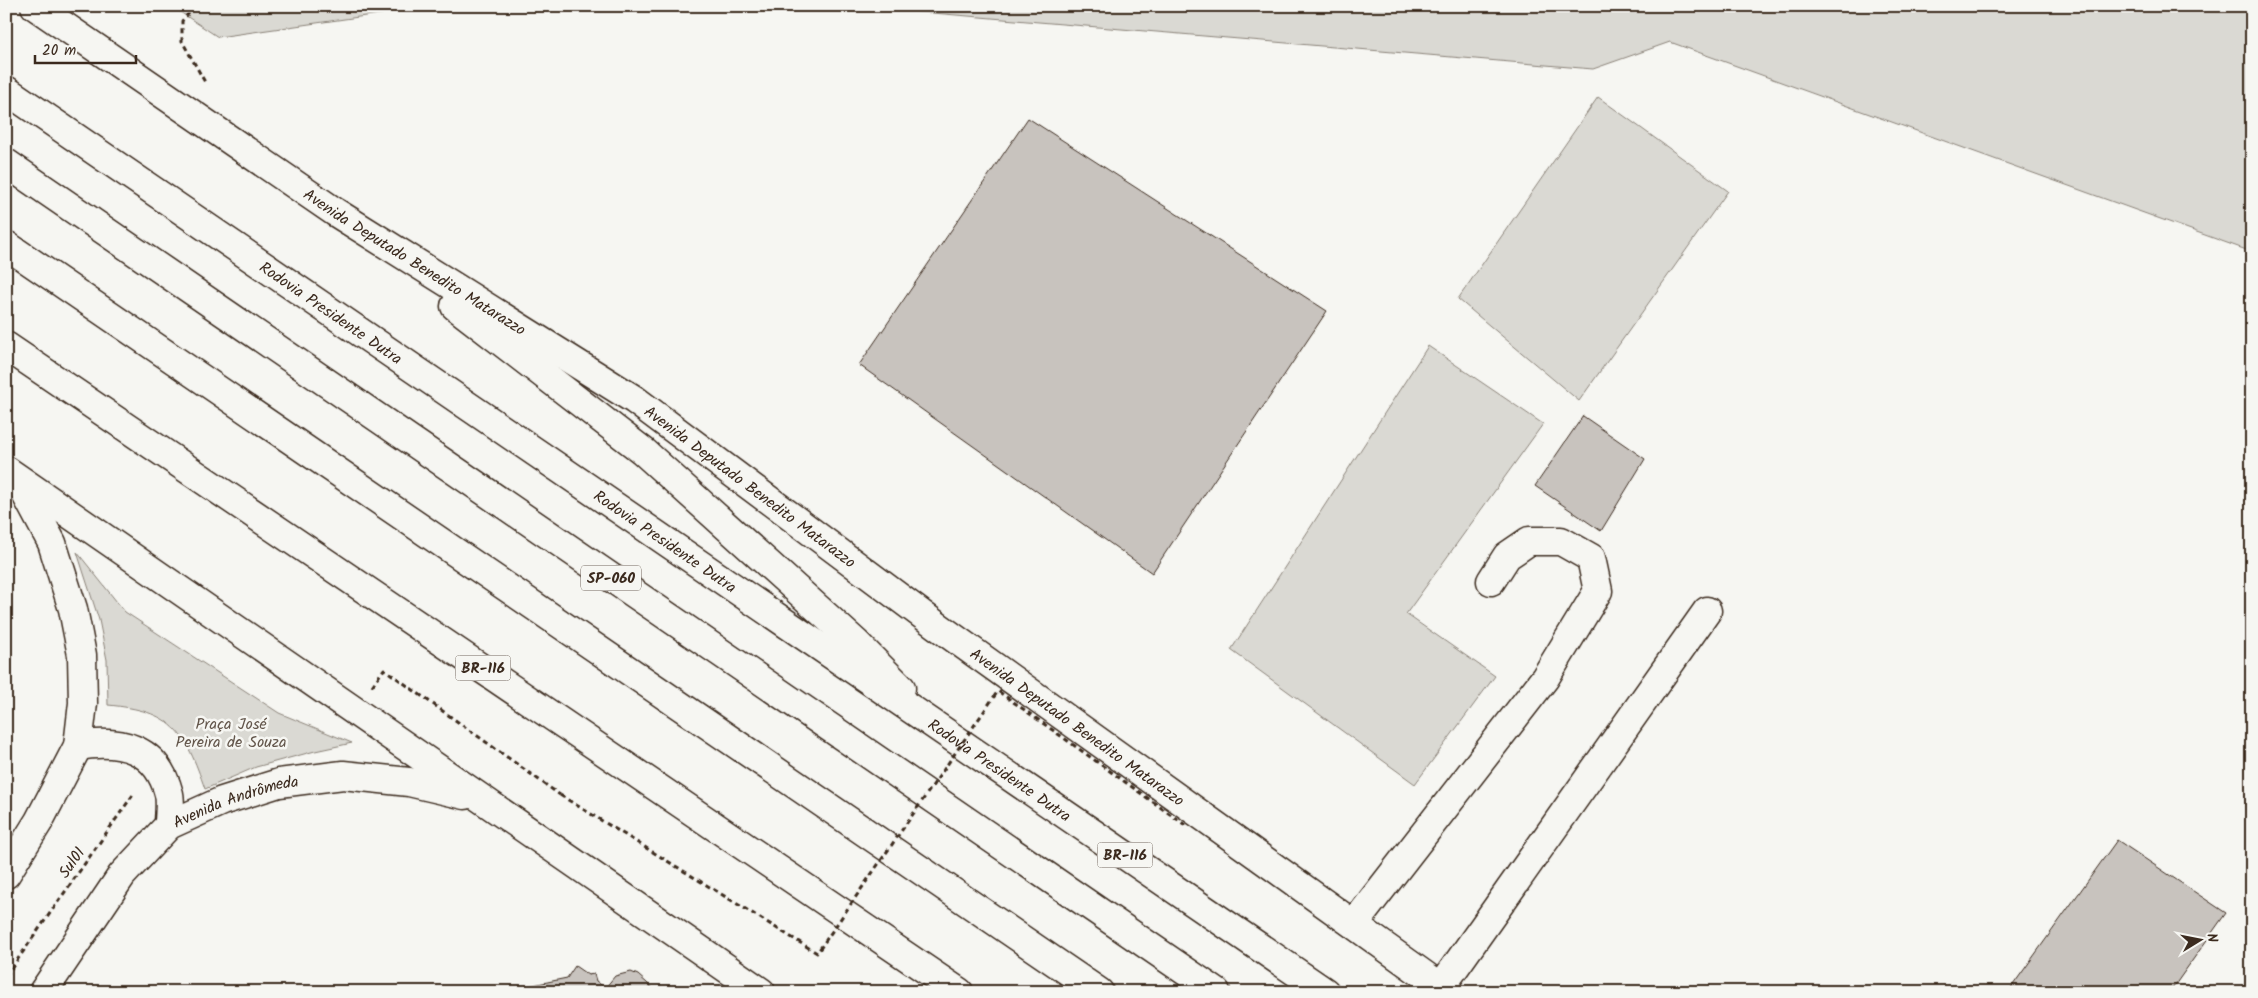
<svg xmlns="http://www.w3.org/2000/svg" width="2258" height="998" font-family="Kalam,sans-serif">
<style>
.green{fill:#dad9d3;stroke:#8a8278}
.building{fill:#c8c3be;stroke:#3b2a1e}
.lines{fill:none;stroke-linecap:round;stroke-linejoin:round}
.minor-casing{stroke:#3b2a1e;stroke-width:31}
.major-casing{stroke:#3b2a1e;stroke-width:31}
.highway-casing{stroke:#3b2a1e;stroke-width:31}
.path{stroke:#3b2a1e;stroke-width:3;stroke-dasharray:5 4;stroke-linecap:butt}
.minor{stroke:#f6f6f2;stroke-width:28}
.major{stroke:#f6f6f2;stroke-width:28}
.highway{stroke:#f6f6f2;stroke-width:28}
.path-bridge{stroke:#3b2a1e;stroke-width:3;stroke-dasharray:5 4;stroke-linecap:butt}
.labels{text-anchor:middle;stroke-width:5;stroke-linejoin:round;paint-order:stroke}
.shield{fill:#f6f6f2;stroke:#73675e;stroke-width:1}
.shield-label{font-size:15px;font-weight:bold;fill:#3b2a1e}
.street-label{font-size:16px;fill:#3b2a1e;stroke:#f6f6f2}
.park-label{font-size:16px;fill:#63564b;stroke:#f6f6f2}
</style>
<rect width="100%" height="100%" fill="#f6f6f2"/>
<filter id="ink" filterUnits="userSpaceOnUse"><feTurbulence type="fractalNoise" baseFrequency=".02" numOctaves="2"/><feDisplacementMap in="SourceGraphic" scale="10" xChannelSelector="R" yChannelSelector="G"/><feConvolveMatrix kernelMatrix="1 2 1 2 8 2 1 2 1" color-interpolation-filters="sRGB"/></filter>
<g filter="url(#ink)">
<path class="green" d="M171 6H436L218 37Z
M850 6H2252V252L1670 42 1593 69Z
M1598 97 1728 191 1579 401 1458 299Z
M1428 346 1543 424 1406 614 1495 676 1415 784 1231 650Z
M77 552 125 612 279 713 352 743 315 751 256 767 205 789C185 731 173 711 108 705L107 660 99 620Z"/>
<path class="building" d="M1028 118 1327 311 1152 573 859 365Z
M1583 416 1645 459 1601 531 1535 486Z
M2117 840 2226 913 2170 992H2008Z
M575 966 588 975 594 974 596 981 605 988 615 976 631 972 638 975 657 992H529L528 986 567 978Z"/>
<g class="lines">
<defs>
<path id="minor" d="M1354 924 1545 678 1598 591 1591 558 1561 541H1529L1507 556 1491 581
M1441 987 1707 611"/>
<g id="major">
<path id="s1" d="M35 6 335 212 635 400 936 625 1448 992"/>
<path id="s2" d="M6 90 1325 992"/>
<path d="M455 306 643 451 856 643 901 688"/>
<path d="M6 346 959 992"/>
<path d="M6 470 761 992"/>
<path d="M78 746C120 739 157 747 169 794 171 803 169 815 169 825"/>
<path d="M6 874 39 821 78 746 83 703 82 655 73 609 52 543 20 483"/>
<path id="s3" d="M43 992 122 875 169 825 222 801 279 783 343 775 409 782 465 795"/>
</g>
<path id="highway" d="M6 163 1216 992
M6 245 1099 992"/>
</defs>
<use href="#minor" class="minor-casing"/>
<use href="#major" class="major-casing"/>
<use href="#highway" class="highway-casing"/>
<path class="path" d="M195 6 182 21V41L206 84
M372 686 384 669 560 795
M6 976 135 792"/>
<use href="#minor" class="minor"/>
<use href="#major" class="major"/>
<use href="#highway" class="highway"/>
<path class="path-bridge" d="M560 795 817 953 998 691 1188 827"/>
</g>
</g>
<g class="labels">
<g class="shield">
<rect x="581" y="565.5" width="60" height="25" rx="4"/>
<rect x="455.5" y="655.5" width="55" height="25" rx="4"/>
<rect x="1097.5" y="842.5" width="55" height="25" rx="4"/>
</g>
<g class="shield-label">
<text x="611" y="583">SP-060</text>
<text x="483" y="673">BR-116</text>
<text x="1125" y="860">BR-116</text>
</g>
<g class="street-label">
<text dy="6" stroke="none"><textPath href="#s1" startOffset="458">Avenida Deputado Benedito Matarazzo</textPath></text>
<text dy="6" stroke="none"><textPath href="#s2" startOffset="394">Rodovia Presidente Dutra</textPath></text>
<text dy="6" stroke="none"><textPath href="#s1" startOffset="862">Avenida Deputado Benedito Matarazzo</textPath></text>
<text dy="6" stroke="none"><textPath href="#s2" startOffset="799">Rodovia Presidente Dutra</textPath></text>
<text dy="6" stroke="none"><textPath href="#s1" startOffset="1268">Avenida Deputado Benedito Matarazzo</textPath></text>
<text dy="6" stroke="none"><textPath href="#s2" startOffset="1204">Rodovia Presidente Dutra</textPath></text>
<text dy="6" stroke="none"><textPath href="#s3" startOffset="281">Avenida Andrômeda</textPath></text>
<text transform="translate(71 862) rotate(-55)" y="6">Sul01</text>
</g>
<g class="park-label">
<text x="231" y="729">Praça José<tspan x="231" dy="18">Pereira de Souza</tspan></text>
</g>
</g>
<rect width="2258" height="998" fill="none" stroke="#f6f6f2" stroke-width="25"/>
<rect x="12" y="12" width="2233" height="973" fill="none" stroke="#3b2a1e" stroke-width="2" filter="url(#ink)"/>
<g transform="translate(2200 940) rotate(80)" stroke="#f6f6f2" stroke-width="4" paint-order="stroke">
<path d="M0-4L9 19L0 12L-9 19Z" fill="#3b2a1e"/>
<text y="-8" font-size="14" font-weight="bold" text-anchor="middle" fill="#3b2a1e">N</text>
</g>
<path d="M35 55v8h101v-8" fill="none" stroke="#3b2a1e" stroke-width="2.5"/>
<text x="42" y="55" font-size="15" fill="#3b2a1e" stroke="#f6f6f2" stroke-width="4" paint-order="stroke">20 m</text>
</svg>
